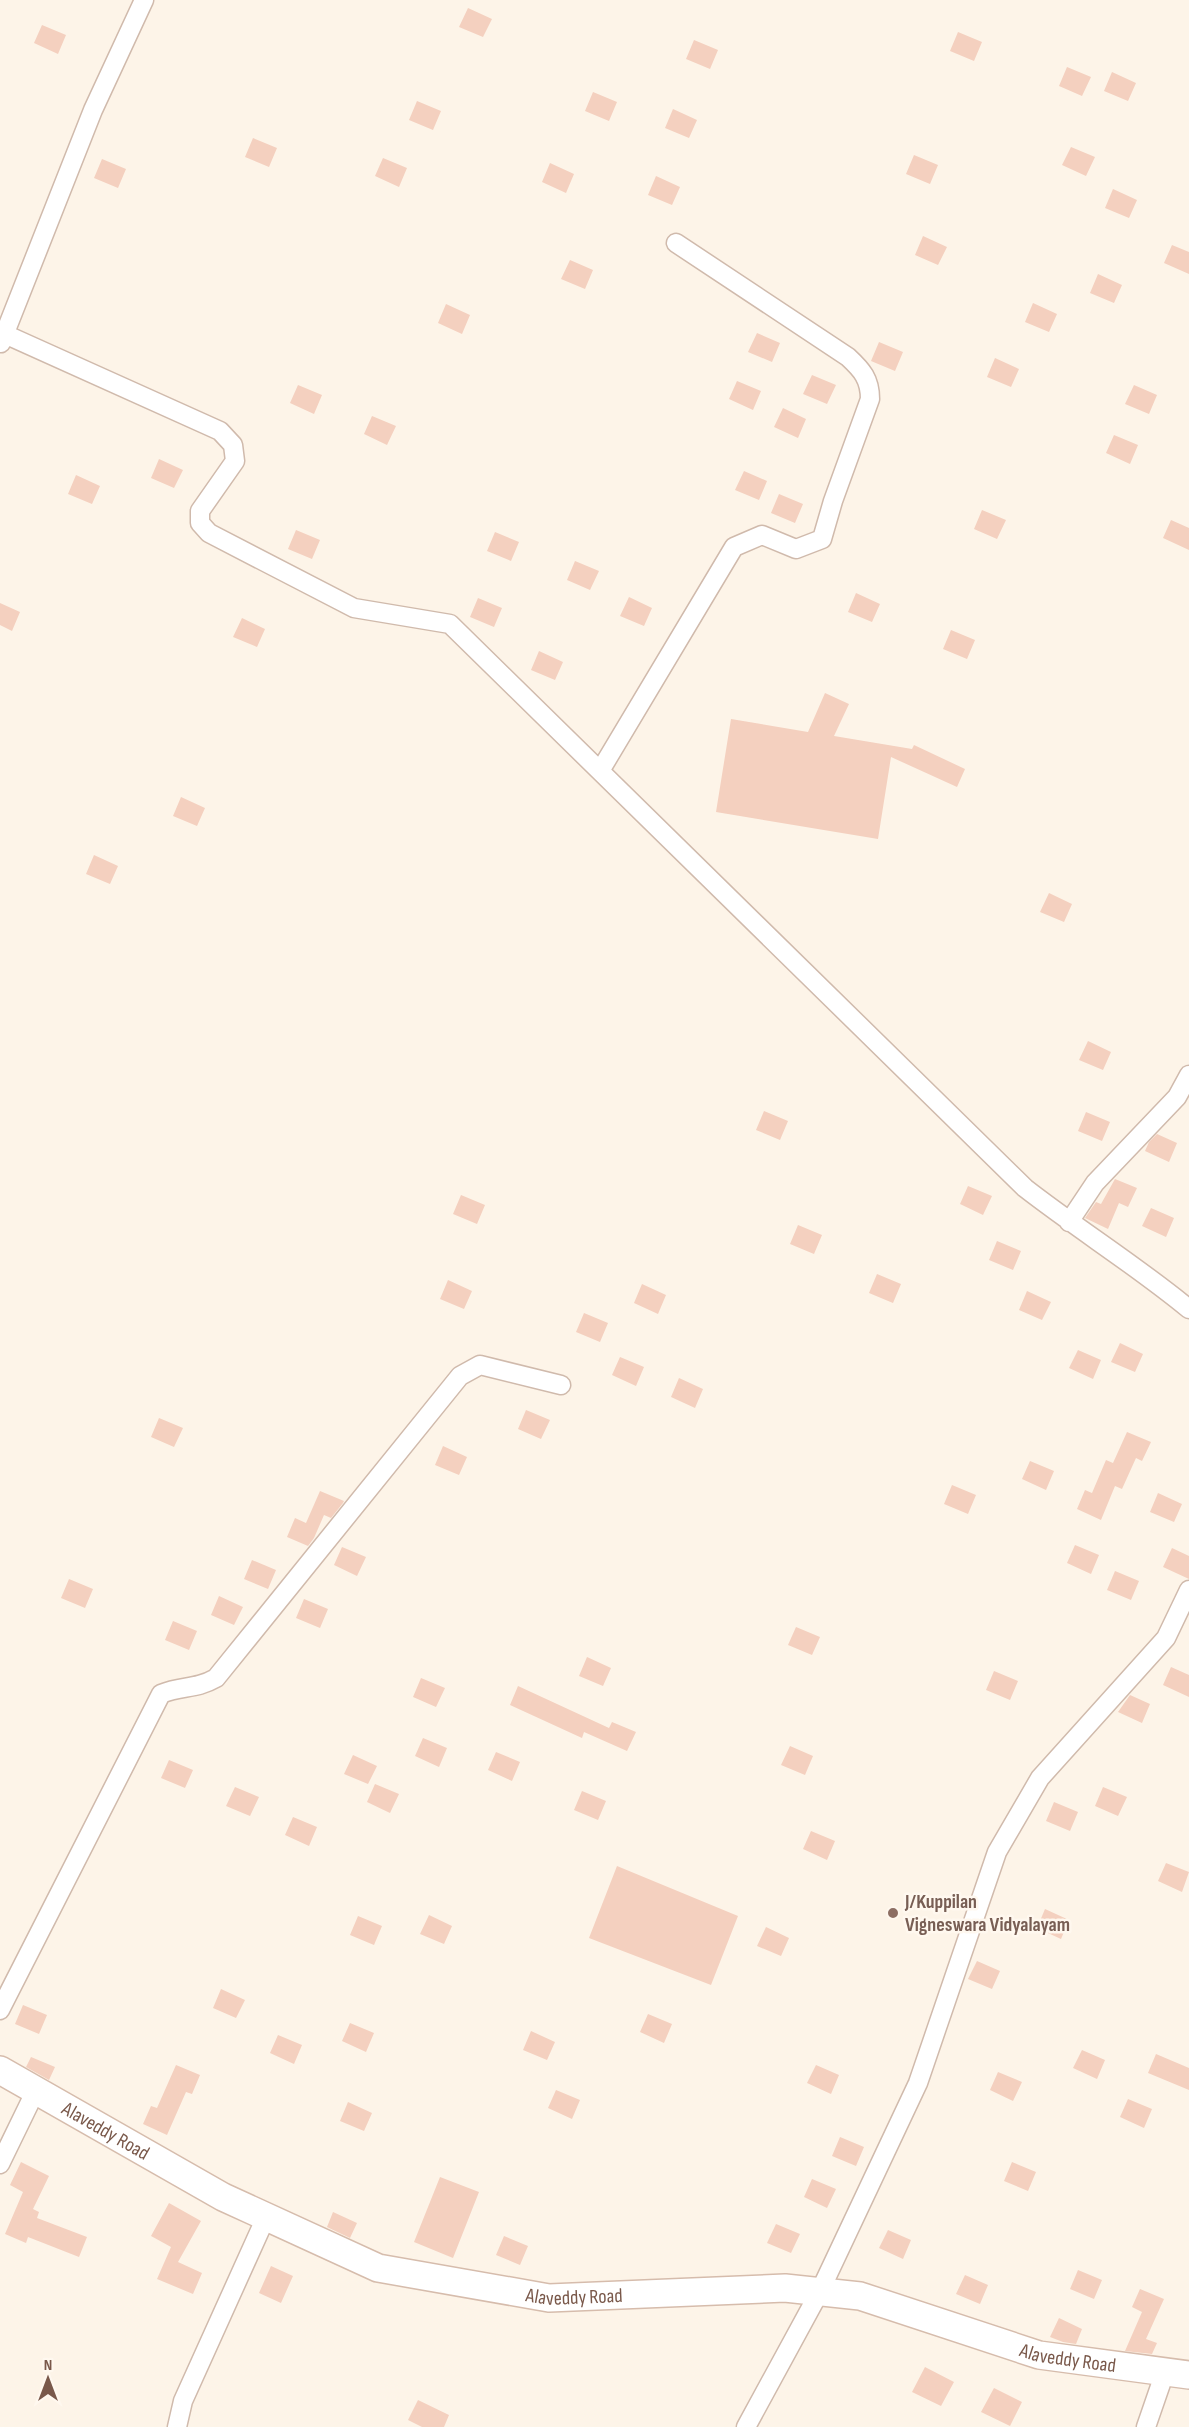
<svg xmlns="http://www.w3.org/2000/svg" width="1189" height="2427" font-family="'Sofia Sans Condensed',sans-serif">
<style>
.building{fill:#f4d0bf}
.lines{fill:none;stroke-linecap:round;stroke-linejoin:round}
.street-casing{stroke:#d0baac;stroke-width:21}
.secondary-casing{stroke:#d6bcac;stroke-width:30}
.street{stroke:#fff;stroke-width:18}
.secondary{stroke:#fff;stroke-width:27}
.education-dot{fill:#8d6e63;stroke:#fff8ef;stroke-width:2}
.labels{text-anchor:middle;stroke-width:5;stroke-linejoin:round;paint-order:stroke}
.education-label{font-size:20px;font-weight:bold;fill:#785e54;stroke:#fff8ef;text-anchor:start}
.street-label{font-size:20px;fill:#79584a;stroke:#fff8ef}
</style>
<rect width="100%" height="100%" fill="#fdf4e8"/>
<path class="building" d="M468 8 492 19 483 37 459 27Z
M42 25 66 35 58 54 34 43Z
M958 32 982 42 974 61 950 51Z
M694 40 718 50 710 69 686 59Z
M1067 67 1091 77 1082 96 1059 86Z
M1112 72 1136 83 1128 101 1104 91Z
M593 92 617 102 609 121 585 111Z
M417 101 441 111 433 130 409 120Z
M673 109 697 120 689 138 665 128Z
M253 138 277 148 269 167 245 157Z
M1071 147 1095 157 1086 176 1062 165Z
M914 155 938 165 930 184 906 174Z
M383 158 407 168 399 187 375 176Z
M102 159 126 169 118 188 94 178Z
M550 163 574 174 566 193 542 182Z
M656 176 680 187 672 205 648 195Z
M1113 189 1137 200 1129 218 1105 208Z
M923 236 947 247 938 265 915 255Z
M1172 245 1189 252V274L1164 263Z
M570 260 593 270 585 289 561 279Z
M1098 274 1122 285 1114 303 1090 293Z
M1033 303 1057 314 1049 332 1025 322Z
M446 304 470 315 462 334 438 323Z
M757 333 780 343 772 362 748 352Z
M879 342 903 352 895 371 871 361Z
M995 358 1019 369 1011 387 987 377Z
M812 375 836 385 827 404 803 394Z
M737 381 761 391 753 410 729 399Z
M298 385 322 395 314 414 290 403Z
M1134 385 1157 395 1149 414 1125 404Z
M783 408 806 419 798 438 774 427Z
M372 416 396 426 387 445 364 434Z
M1114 435 1138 445 1130 464 1106 453Z
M159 459 183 470 174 488 151 478Z
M744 471 767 481 759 500 735 490Z
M76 475 100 486 92 504 68 494Z
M779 494 803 504 795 523 771 513Z
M982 510 1006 520 997 539 974 529Z
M1171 520 1189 528V550L1163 538Z
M296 530 320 540 312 559 288 549Z
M495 532 519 542 511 561 487 551Z
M575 561 599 571 590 590 567 580Z
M856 593 880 604 872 622 848 612Z
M629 597 652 608 644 626 620 616Z
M478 598 502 608 494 627 470 617Z
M0 603 20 612 12 631 0 625Z
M242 618 265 629 257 647 233 637Z
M951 630 975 640 967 659 943 649Z
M539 651 563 662 555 680 531 670Z
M825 693 849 704 834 736 912 749 914 745 965 769 957 787 891 757 878 839 716 812 731 719 808 732Z
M181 797 205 808 197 826 173 816Z
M94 855 118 866 110 884 86 874Z
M1049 893 1072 904 1064 922 1040 912Z
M1088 1041 1111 1052 1103 1070 1079 1060Z
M764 1111 788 1121 780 1140 756 1130Z
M1086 1112 1110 1122 1102 1141 1078 1131Z
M1157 1134 1177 1143 1169 1162 1145 1151 1149 1142Z
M1115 1179 1137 1188 1128 1207 1119 1203 1108 1229 1085 1218 1096 1202 1101 1204Z
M968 1186 992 1196 983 1215 960 1204Z
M461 1195 485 1205 477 1224 453 1214Z
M1151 1208 1174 1218 1166 1237 1142 1226Z
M798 1225 822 1235 814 1254 790 1244Z
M997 1241 1021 1251 1013 1270 989 1260Z
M877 1274 901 1284 893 1303 869 1293Z
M448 1280 472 1291 464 1309 440 1299Z
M642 1284 666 1295 658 1314 634 1303Z
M1027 1291 1051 1302 1042 1320 1019 1310Z
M584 1313 608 1323 600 1342 576 1332Z
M1120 1343 1143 1354 1135 1372 1111 1362Z
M1078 1350 1101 1360 1093 1379 1069 1368Z
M620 1357 644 1367 636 1386 612 1375Z
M679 1378 703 1389 695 1408 671 1397Z
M526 1410 550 1420 541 1439 518 1429Z
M159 1418 183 1428 174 1447 151 1437Z
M1127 1432 1151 1442 1142 1461 1136 1458 1122 1489 1115 1486 1101 1520 1077 1509 1085 1490 1092 1493 1106 1460 1113 1463Z
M443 1446 467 1457 459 1475 435 1465Z
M1030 1461 1054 1471 1046 1490 1022 1479Z
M952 1485 976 1495 968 1514 944 1504Z
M320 1491 344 1501 343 1503 331 1518 324 1515 314 1538 308 1546 287 1537 295 1518 306 1523Z
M1158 1493 1182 1504 1174 1522 1150 1512Z
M1075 1545 1099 1555 1091 1574 1067 1563Z
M342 1547 366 1557 357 1576 334 1565Z
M1172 1548 1189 1556V1579L1163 1567Z
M252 1560 276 1570 268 1589 244 1579Z
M1115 1571 1139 1581 1131 1600 1107 1590Z
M69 1579 93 1589 85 1608 61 1598Z
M219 1596 243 1607 234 1625 211 1615Z
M304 1599 328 1609 320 1628 296 1618Z
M173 1621 197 1631 189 1650 165 1640Z
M796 1627 820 1637 812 1655 788 1645Z
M587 1657 611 1668 603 1686 579 1676Z
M1171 1667 1189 1675V1697L1163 1685Z
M994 1671 1018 1681 1010 1700 986 1690Z
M421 1678 445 1688 436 1707 413 1697Z
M518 1686 609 1728 612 1722 636 1732 627 1751 584 1732 582 1738 510 1705Z
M1130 1695 1150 1704 1142 1723 1118 1712Z
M423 1738 447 1748 439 1767 415 1756Z
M790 1746 813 1756 805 1775 781 1765Z
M496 1752 520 1762 512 1781 488 1770Z
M353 1755 377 1766 368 1784 344 1774Z
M169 1760 193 1770 185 1788 161 1778Z
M375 1784 399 1794 390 1813 367 1802Z
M235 1787 259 1797 250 1816 226 1806Z
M1103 1787 1127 1797 1118 1816 1095 1806Z
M582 1791 606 1801 598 1820 574 1810Z
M1054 1802 1078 1812 1070 1831 1046 1821Z
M293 1817 317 1827 309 1846 285 1835Z
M811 1831 835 1841 827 1860 803 1849Z
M1166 1863 1189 1872 1182 1892 1158 1881Z
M617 1866 738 1916 711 1985 589 1938Z
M1045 1909 1069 1920 1061 1939 1037 1928Z
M429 1915 452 1926 444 1944 420 1934Z
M358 1916 382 1926 374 1945 350 1935Z
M766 1927 789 1938 781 1956 757 1946Z
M977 1961 1000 1971 992 1989 968 1979Z
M221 1989 245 2000 236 2018 213 2008Z
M23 2005 47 2015 39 2034 15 2024Z
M648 2014 672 2024 664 2043 640 2032Z
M350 2023 374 2033 366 2052 342 2041Z
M531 2031 555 2042 547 2060 523 2050Z
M278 2035 302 2045 294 2064 270 2053Z
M1082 2050 1105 2060 1097 2079 1073 2068Z
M1156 2054 1189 2068V2090L1148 2073Z
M31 2057 55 2067 49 2080 26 2067Z
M176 2065 200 2075 192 2094 186 2092 167 2135 143 2124 151 2106 157 2108Z
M816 2065 839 2075 831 2094 807 2083Z
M998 2072 1022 2082 1013 2101 990 2090Z
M556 2090 580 2100 572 2119 548 2108Z
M1128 2099 1152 2109 1144 2128 1120 2117Z
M348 2102 372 2113 364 2131 340 2121Z
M840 2137 864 2147 856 2166 832 2156Z
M21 2162 49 2176 33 2209 39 2212 37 2218 87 2237 79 2257 28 2237 26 2243 5 2234 23 2192 10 2185Z
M1012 2162 1036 2172 1028 2191 1004 2181Z
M440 2177 479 2192 453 2258 414 2242Z
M812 2179 836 2189 827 2208 804 2197Z
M169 2203 201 2221 178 2262 202 2273 193 2294 157 2279 171 2247 151 2236Z
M333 2212 357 2223 350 2238 327 2227Z
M776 2224 800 2234 791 2253 767 2243Z
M888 2230 911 2240 903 2259 879 2248Z
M504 2236 528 2246 520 2265 496 2255Z
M271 2266 293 2276 281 2303 259 2293Z
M1078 2270 1102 2280 1094 2299 1070 2289Z
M965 2275 988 2285 980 2304 956 2294Z
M1140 2289 1164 2299 1146 2339 1157 2343 1152 2354 1125 2351 1142 2312 1132 2307Z
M1059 2318 1082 2329 1076 2344 1063 2342 1050 2337Z
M925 2367 954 2382 941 2406 912 2392Z
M994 2388 1022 2402 1010 2426 981 2412Z
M418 2400 449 2415 444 2427H422L408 2420Z"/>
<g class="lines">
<defs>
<path id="street" d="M0 332 220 431 233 445 235 461 200 511V523L209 533 354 608 450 624 1025 1188C1079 1230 1137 1266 1189 1309
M1 343 93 110 144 0
M600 771 734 547 762 535 796 549 822 539 833 501 870 399C870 379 862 370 848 357L676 243
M1069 1222 1095 1183 1177 1097 1189 1075
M0 2010 161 1694C182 1685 195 1690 216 1678L460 1376 480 1365 561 1385
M0 2164 36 2090
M177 2427 183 2401 266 2217
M746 2427 820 2291 918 2083 997 1852 1040 1778 1166 1638 1189 1590
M1146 2427 1165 2372"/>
<g id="secondary">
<path id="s1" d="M0 2070 223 2197 378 2268 549 2298 785 2288 860 2296 1039 2355 1189 2375"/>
</g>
</defs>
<use href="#street" class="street-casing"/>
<use href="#secondary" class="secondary-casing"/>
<use href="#street" class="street"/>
<use href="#secondary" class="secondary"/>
</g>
<circle class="education-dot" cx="893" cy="1913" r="6"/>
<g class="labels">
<g class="education-label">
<text x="905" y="1908">J/Kuppilan<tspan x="905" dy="23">Vigneswara Vidyalayam</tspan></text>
</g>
<g class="street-label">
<text dy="7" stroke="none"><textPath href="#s1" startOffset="122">Alaveddy Road</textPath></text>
<text dy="7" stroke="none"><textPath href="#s1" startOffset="626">Alaveddy Road</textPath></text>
<text dy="7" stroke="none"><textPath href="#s1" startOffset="1130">Alaveddy Road</textPath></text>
</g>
</g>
<g transform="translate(48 2379)" stroke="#fff8ef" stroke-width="4.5" paint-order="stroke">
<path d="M0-4.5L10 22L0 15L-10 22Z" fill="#79584a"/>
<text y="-9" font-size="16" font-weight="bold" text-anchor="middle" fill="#79584a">N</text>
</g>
</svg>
